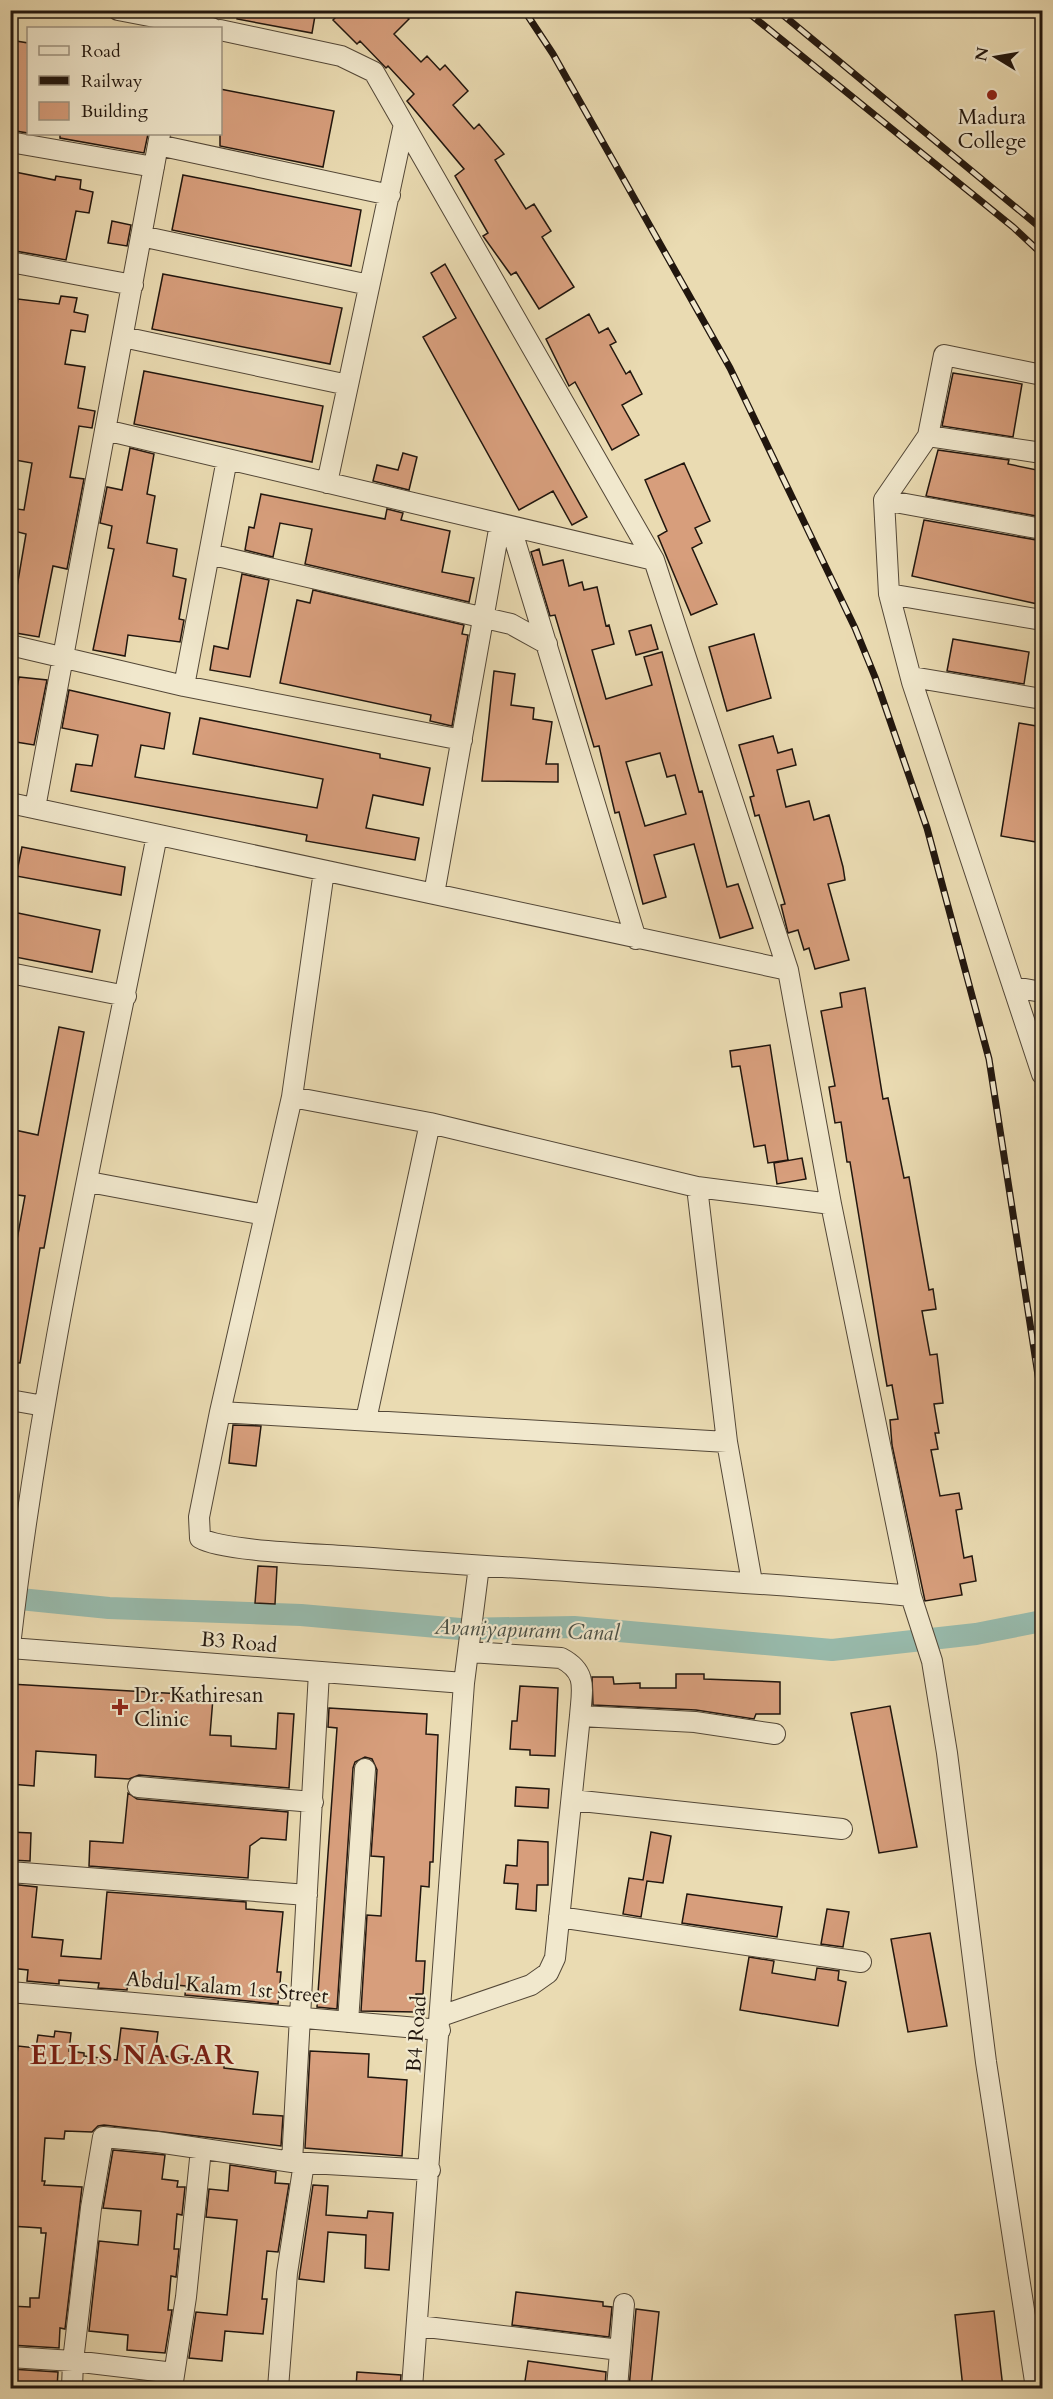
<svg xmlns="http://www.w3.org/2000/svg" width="1053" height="2399" font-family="Cardo,serif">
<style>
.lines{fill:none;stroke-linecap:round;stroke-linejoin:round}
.canal{stroke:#98bbad;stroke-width:22}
.building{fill:#d79e7c;stroke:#21160e;stroke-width:1.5;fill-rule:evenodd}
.street-casing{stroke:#534737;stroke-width:22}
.street{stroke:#f1e8cd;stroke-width:20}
.rail-casing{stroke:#21160e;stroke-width:7}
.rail{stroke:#f1e8cd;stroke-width:4.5;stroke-dasharray:14;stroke-linecap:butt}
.poi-dot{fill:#8f2418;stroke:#f1e8cd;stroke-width:2}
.labels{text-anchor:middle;stroke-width:4.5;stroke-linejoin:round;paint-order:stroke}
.poi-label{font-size:21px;fill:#21160e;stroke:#f1e8cd}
.street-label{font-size:21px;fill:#21160e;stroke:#f1e8cd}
.water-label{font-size:22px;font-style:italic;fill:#4b5046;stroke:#f1e8cd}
.district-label{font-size:27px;font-weight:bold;letter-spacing:1.5px;fill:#7a1f14;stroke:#f1e8cd}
</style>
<rect width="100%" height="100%" fill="#eadbb2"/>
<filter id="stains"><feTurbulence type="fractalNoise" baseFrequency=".00333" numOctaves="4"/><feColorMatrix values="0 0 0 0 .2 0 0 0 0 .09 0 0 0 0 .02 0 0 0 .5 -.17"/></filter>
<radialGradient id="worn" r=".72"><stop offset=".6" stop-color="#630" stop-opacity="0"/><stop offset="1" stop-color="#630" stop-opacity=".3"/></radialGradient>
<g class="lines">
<path class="canal" d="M10 1598 109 1608 301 1615 460 1629 574 1627 832 1650 976 1634 1042 1621"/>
</g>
<path class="building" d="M238 10H316L312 33 237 19Z
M343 10H401L409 19 394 34 421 62 427 56 440 70 445 65 468 91 453 105 474 129 479 124 504 154 495 160 526 209 534 204 544 220 551 231 542 237 574 287 539 309 516 272 511 275 483 236 488 233 455 176 464 169 407 101 414 94 388 66 386 68 360 41 357 44 333 20Z
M10 40 28 43V133L10 130Z
M220 89 334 111 323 167 220 146Z
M60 134H148L144 153 60 138Z
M10 171 55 180 56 176 81 180 80 189 93 192 89 213 76 211 66 260 10 250Z
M183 175 361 210 351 266 172 230Z
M112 221 131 225 127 246 108 243Z
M445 264 587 517 572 525 553 491 519 510 423 337 456 318 431 273Z
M163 274 342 308 330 364 152 329Z
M61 296 77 298 74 312 88 315 85 332 71 330 65 364 85 367 78 408 95 411 92 428 79 426 70 477 84 479 67 569 53 566 39 637 10 632V586L17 587 26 534 10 530V508L24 510 32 463 10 459V319L15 320 18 299 59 304Z
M589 314 599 333 608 328 616 342 610 345 626 374 630 371 642 394 622 405 639 435 612 450 575 382 569 386 546 339Z
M144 371 323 406 312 462 134 424Z
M953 373 1022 384 1013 437 942 426Z
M130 448 154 454 147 494 155 496 147 543 177 549 173 576 186 579 179 619 184 620 180 642 128 635 125 656 93 650 114 549 108 548 112 526 100 523 107 487 122 490Z
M938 450 1009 460 1008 464 1042 471V517L926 496Z
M403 453 417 457 409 490 373 481 377 465 398 470Z
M684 463 710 521 695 528 702 543 692 548 717 604 691 615 658 536 667 531 645 480Z
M261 494 385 519 387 509 403 513 401 520 450 531 442 572 474 578 469 602 305 564 312 529 280 523 273 557 245 550 249 527 254 528Z
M924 520 1042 541V605L912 576Z
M539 549 543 565 563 560 569 586 582 582 584 590 597 587 606 626 609 625 614 644 592 650 606 699 652 685 644 657 662 652 693 770 699 792 702 791 727 887 738 884 753 928 720 938 694 844 654 855 666 897 643 904 619 812 615 813 599 746 594 747 555 615 550 616 531 552ZM660 753 667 777 675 775 686 814 645 826 626 762Z
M242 574 269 580 250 677 210 670 214 646 228 649Z
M313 590 464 625 462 634 468 635 452 726 430 721 431 715 280 683 297 600 310 603Z
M651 625 658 649 636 655 629 631Z
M754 634 771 698 727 711 709 647Z
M953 639 1029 652 1024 684 947 671Z
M494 671 515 674 511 705 534 708 533 719 552 722 546 764H558V782L482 781Z
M19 677 47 680 34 745 10 741V687L17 688Z
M69 690 170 713 164 749 141 745 135 777 317 808 323 779 193 754 200 718 380 754V758L430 768 423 805 373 795 366 828 419 838 415 860 306 841 307 835 71 791 76 764 92 766 98 735 62 728Z
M1019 723 1042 727V843L1001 836Z
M773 736 778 753 792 749 796 765 777 770 786 807 809 801 814 820 829 815 843 867 845 880 828 884 849 960 815 969 809 948 804 950 798 930 788 933 781 905 785 904 759 815 755 816 750 797 754 796 739 745Z
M22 847 125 867 121 895 16 876Z
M13 912 100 930 92 972 10 956Z
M865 988 883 1099 888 1098 904 1178 909 1177 929 1290 933 1289 936 1309 922 1311 930 1355 937 1354 943 1403 934 1404 939 1433H935L938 1449 931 1450 940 1496 959 1493 962 1509 956 1510 964 1558 972 1556 976 1581 960 1584 962 1595 925 1601 892 1445 890 1420 898 1419 892 1385 887 1386 882 1357 850 1162H847L841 1122 835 1123 829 1087 835 1086 821 1011 842 1007 840 993Z
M59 1027 84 1032 44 1248H40L20 1363 10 1362V1278L25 1196 10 1194V1129L38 1135Z
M770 1045 788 1160 768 1163 765 1145 754 1147 740 1066 732 1067 730 1051Z
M802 1158 806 1179 777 1184 774 1163Z
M233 1425 261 1426 256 1466 229 1463Z
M258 1566 277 1567 275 1604 255 1603Z
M676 1674H704V1679L780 1682V1714H756L754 1719 696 1710 593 1705 592 1677H613L614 1684 640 1683V1688H676Z
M10 1684 182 1694V1696L213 1698 210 1735 231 1736V1746L276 1749 278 1713 294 1714 289 1788 139 1775 129 1779 95 1777 96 1755 36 1751 34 1786 10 1784Z
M520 1686 558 1688 555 1756 530 1755V1750L510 1749 512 1721H517Z
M890 1706 917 1847 879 1853 851 1713Z
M329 1708 427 1714 426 1734 438 1735 433 1862H430L429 1887 421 1886 416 1961H425L423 1994H416V2012L361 2011 367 1915 381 1916 384 1857 371 1856 377 1770 372 1759 365 1757 355 1762 353 1768 337 2009 317 2007 337 1728 328 1727Z
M516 1787 549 1789 548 1808 515 1806Z
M128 1793 137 1799 288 1812 286 1840 261 1838 250 1846 248 1878 89 1866 90 1841 123 1843Z
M10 1832 31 1833 30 1861 10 1860Z
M651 1832 671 1836 663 1883 647 1881 641 1917 623 1914 629 1878 643 1880Z
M518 1840 548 1842V1885H537L536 1911 516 1909 518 1884 504 1883 506 1865 517 1866Z
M10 1884 37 1887 32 1937 63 1940 61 1956 101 1959 107 1892 246 1902V1909L283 1912 277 1972H281L278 2004 185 1995 186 1986 128 1981 127 1990 98 1988 99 1983 59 1980V1984L27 1981 28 1970 10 1968Z
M687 1894 782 1907 777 1937 682 1923Z
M827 1909 849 1912 843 1947 821 1944Z
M930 1933 947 2026 908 2032 891 1939Z
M749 1957 774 1961 772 1973 815 1980 817 1968 839 1971 838 1980 846 1982 838 2026 740 2010Z
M121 2028 158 2032 155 2055 224 2063V2068L258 2072 253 2114 283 2116 281 2146 104 2125 98 2126 92 2132 65 2131 64 2139 45 2138 42 2181H45L44 2185 82 2187 65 2329 60 2328 59 2348 10 2345V2306L30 2307V2298H39L46 2233H41V2228L10 2226V2088H13L18 2046 36 2048 38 2035 54 2037 55 2031 71 2033 69 2051 84 2053V2056L117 2060Z
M310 2051 369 2054 368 2077 407 2080 402 2156 305 2148Z
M113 2150 165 2155 162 2179 178 2181 177 2187H185L182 2215 177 2214 174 2249H179L176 2277 171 2276 168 2310H172L165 2353 127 2350 128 2335 89 2331 99 2241 138 2245 141 2211 103 2208Z
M230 2165 276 2172 275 2183 289 2184 278 2252 267 2251 262 2299H267L263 2334 225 2331 222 2361 189 2358 196 2312 227 2315 237 2220 206 2217 209 2189 228 2191Z
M313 2185 328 2186 326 2215 367 2218 368 2211 393 2213 389 2270 365 2268 366 2235 328 2232 324 2282 299 2279Z
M516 2292 603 2302V2306L612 2307 609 2337 512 2325Z
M636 2309 659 2312 651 2388H629Z
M994 2311 1003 2388H963L955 2315Z
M528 2361 606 2372 605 2388H524Z
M10 2369 58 2372 57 2388H10Z
M357 2372 401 2375 400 2388H356Z"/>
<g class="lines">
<defs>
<path id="street" d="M118 10 212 28
M220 30 341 56 374 72 654 560 788 970 831 1204 911 1596 932 1661 947 1753 986 2062 1036 2388
M10 142 154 167
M158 145 390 195
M141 236 369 285
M10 262 133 285
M123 337 348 385
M1042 375 944 355 928 436 884 500 889 594 912 682 1042 1074
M105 430 654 560
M928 436 1042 453
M327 483 404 124
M884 500 1042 529
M511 528 636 939
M209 554 511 624 547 644
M889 594 1042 620
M10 645 184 686 462 740
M912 677 1042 699
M184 686 227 459
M10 803 788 970
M35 808 160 134
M324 871 292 1097 220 1412 199 1517 200 1538C224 1552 325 1554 358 1557 542 1571 727 1579 911 1596
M434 894 500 524
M10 973 126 996
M1013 987 1042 992
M292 1097 430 1123 697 1187 831 1204
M89 1182 265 1215
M697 1187 727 1442 752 1582
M10 1400 44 1406
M220 1412 727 1442
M366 1420 430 1123
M10 1646C41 1373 104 1104 157 835
M10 1648 464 1683
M580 1716 695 1722 775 1734
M138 1787 313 1802
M572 1800 842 1829
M10 1872 307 1895
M559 1917 861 1962
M10 1992 440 2030
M441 2016 531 1985 548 1973 555 1958 580 1716C582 1689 588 1672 561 1658L470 1652
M348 2022 365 1769
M292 2162 319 1672
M418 2326 620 2350
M10 2357 73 2361 174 2373
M72 2388 73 2361 91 2208 103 2137 157 2142 292 2162 430 2170
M172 2388 186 2297 201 2149
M278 2388 287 2273 304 2163
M412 2388 464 1683 479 1566
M617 2388 624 2304"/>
</defs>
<use href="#street" class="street-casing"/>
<use href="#street" class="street"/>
<defs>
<path id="rail" d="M524 10 553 54 730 368 855 628 875 677 927 828 989 1059 1042 1401
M745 10 1013 227 1042 254
M777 10 1042 229"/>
</defs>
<use href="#rail" class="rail-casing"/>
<use href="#rail" class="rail"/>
</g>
<g class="poi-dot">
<circle cx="992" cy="95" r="6"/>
<path d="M117 1698h6v6h6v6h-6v6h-6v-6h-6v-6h6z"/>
</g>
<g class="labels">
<g class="poi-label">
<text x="992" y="124">Madura<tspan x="992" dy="24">College</tspan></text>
<text x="134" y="1702" text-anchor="start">Dr. Kathiresan<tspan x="134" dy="24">Clinic</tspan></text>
</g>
<g class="street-label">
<text transform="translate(239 1642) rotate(5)" y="7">B3 Road</text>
<text transform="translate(227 1987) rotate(5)" y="7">Abdul Kalam 1st Street</text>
<text transform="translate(416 2034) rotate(-86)" y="7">B4 Road</text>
</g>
<g class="water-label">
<text transform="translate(527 1629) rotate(2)" y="8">Avaniyapuram Canal</text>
</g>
<g class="district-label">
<text x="133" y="2064">ELLIS NAGAR</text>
</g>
</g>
<rect width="1053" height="2399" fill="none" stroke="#eadbb2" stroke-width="36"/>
<rect x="12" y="12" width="1029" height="2375" fill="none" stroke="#21160e" stroke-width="3"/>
<rect x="18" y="18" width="1017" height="2363" fill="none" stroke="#21160e" stroke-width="1.5"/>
<rect x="27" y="27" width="195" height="108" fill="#f1e8cd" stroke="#9e9481" stroke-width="1.5"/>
<rect x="39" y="46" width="30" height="9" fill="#f1e8cd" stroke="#9e9481" stroke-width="1.5"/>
<text x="81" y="57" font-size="18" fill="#21160e">Road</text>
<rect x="39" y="76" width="30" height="9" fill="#21160e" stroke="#9e9481" stroke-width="1.5"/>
<text x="81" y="87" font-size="18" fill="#21160e">Railway</text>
<rect x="39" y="102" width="30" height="18" fill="#d79e7c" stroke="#9e9481" stroke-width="1.5"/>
<text x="81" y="117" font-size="18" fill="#21160e">Building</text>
<g transform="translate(996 57) rotate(281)" stroke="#f1e8cd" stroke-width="4.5" paint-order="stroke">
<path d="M0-4.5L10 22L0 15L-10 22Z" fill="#21160e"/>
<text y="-9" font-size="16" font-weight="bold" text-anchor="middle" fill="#21160e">N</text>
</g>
<rect width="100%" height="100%" filter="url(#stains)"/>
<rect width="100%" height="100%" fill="url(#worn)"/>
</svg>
